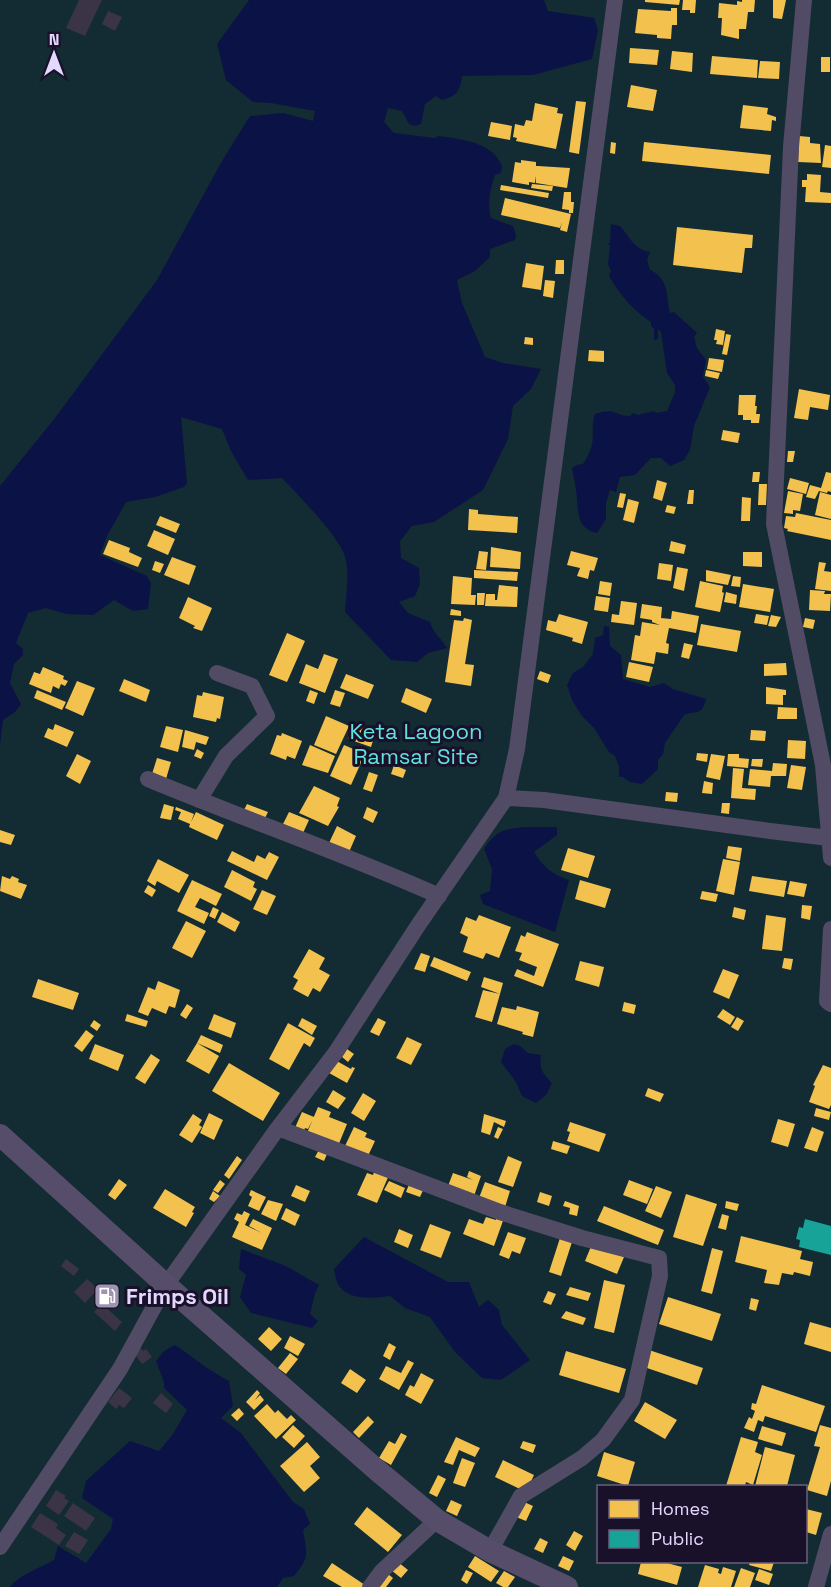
<svg xmlns="http://www.w3.org/2000/svg" width="831" height="1587" font-family="'Space Grotesk',sans-serif">
<style>
.green{fill:#132b32;fill-rule:evenodd}
.water{fill:#0b1346}
.homes{fill:#f2c14e}
.public{fill:#17a398}
.building{fill:#3b3446}
.lines{fill:none;stroke-linecap:round;stroke-linejoin:round}
.minor{stroke:#514b65;stroke-width:16}
.secondary{stroke:#564d6b;stroke-width:22}
.labels{text-anchor:middle;stroke-width:6;stroke-linejoin:round;paint-order:stroke}
.park-label{font-size:22px;fill:#60e3dd;stroke:#19102a}
.poi-label{font-size:22px;font-weight:bold;fill:#e5d8ff;stroke:#19102a;text-anchor:start}
</style>
<rect width="100%" height="100%" fill="#1b1624"/>
<path class="green" d="M0 0H831V1587H0ZM598 1486H806V1562H598Z"/>
<path class="water" d="M249 0H544L548 11 594 18 598 30 592 59 533 75 462 76C460 91 457 96 442 100L436 96 425 104 421 124 415 126 409 124 402 111 388 108 384 122 394 133 435 138 438 136C455 138 481 141 494 154 497 157 500 162 502 166L501 173 495 175C490 189 487 203 491 218L513 226 516 235 515 240 490 249V257L475 271 457 280 462 303 485 357 503 363 541 369 531 389 513 406 508 439 483 490 434 522 412 526 400 541 401 558 419 568 420 584 415 596 399 602 408 613 430 622C433 633 441 638 447 648L428 653 417 662 391 660 345 612C346 595 349 577 346 560 343 540 297 494 282 478L248 480 231 451 222 429 181 417 187 483 184 487 155 497 126 502 107 536 100 555 147 576 151 583 148 609 133 611 114 600 93 615 66 614 46 608 28 613 16 643 23 649V655L14 664 10 683 21 704 15 712 3 720 0 745V486L55 418 157 280 222 161 250 116 283 113 313 121 315 111 271 103 253 102 226 80 217 44Z
M611 224 620 226C630 237 633 249 650 252L647 260 650 270C669 278 666 295 670 313L674 312 697 333 694 337 697 348 706 360 703 377 710 387 694 426 690 450 684 460 670 466 661 458H651L635 475 620 477 616 492 610 490 606 503V519L597 533C578 529 578 514 577 498 576 488 574 478 572 468L577 465 583 464C587 458 590 452 592 445 594 435 591 424 595 414 618 407 613 416 630 416L633 413 638 415 654 411 656 413 667 411 675 392V385L667 373 661 332 658 329V339L654 340V329L651 326V322C631 308 621 296 609 276L611 271 608 264 610 246 608 243H610Z
M604 626 609 627 610 646 621 655 623 679 650 687 664 683 673 689 706 699C702 716 697 710 684 715L665 743 663 754 658 760V769L642 784 630 782 623 777H619V767L615 756 609 752 594 728 582 716 572 700 567 685 573 673 583 667 593 654 595 638 603 635Z
M524 827H557V835L534 852C543 867 552 874 569 880L555 932 483 904 480 895 490 891 492 869 484 849C497 830 502 830 524 827Z
M514 1044 520 1046 528 1053 541 1055C539 1069 542 1073 552 1083L546 1095 536 1103 522 1096 516 1082 501 1062 505 1049Z
M364 1237 448 1282H469L479 1307 488 1300 499 1310 502 1325 530 1360 501 1380 482 1378 455 1352 430 1317 405 1308 390 1296C374 1298 351 1301 340 1287 336 1282 335 1274 334 1269Z
M241 1249 286 1266 319 1285C314 1293 313 1304 310 1314L318 1321 312 1328 251 1313 240 1297 246 1275 239 1269Z
M175 1345C193 1357 209 1371 229 1381L233 1406 221 1418 241 1433 293 1502 304 1509 310 1524 303 1530C307 1554 310 1557 294 1576L283 1578 277 1587H10C21 1573 39 1569 54 1560L58 1546 86 1563 111 1529 113 1519 82 1498 86 1481 130 1441 159 1451 173 1434 187 1410 164 1388V1382L156 1361 164 1351Z"/>
<path class="homes" d="M645 0H680L679 5 645 2Z
M683 0H696L695 13H690V10H682Z
M742 0H755L754 12H748L746 29H739V39L721 35 722 18H718L719 3 737 5V1L742 2Z
M773 0H786L782 19 773 18Z
M671 8H677V25H672L671 39 657 38V35L635 33 638 9 671 11Z
M630 48 659 50 657 65 629 63Z
M672 51 693 53 692 72 670 69Z
M712 56 758 60 757 78 710 74Z
M821 57H830V72H821Z
M760 61 780 62 779 79 758 78Z
M631 85 657 90 653 111 627 107Z
M576 101 586 102 579 154 569 152Z
M535 103 558 108 557 113 563 114 556 149 516 141 517 138 513 137 515 124 524 126 526 120 532 121Z
M743 105 768 108 767 114 776 117V121L772 120 771 131 740 128Z
M491 122 512 126 510 140 488 136Z
M799 136 810 137V143L820 144 821 163 798 162Z
M611 142 616 143 615 154 610 153Z
M644 142 771 155 769 174 642 161Z
M825 145 831 146V168L822 167Z
M521 160 536 162V166H538L570 168 567 188 536 183V176L535 183 529 182V185L512 182 515 162 521 163Z
M807 174 821 175 820 192 831 193V203L805 202 806 187H802V180H807Z
M532 184 553 186 552 191 531 188Z
M501 185 549 193 548 198 500 190Z
M564 192H571V202H574L573 213H569V210L562 209Z
M505 198 571 214 567 232 560 230 562 222 560 228 501 215Z
M677 227 753 235 752 248H745L742 273 673 265Z
M556 260H564V274H555Z
M526 263 544 266 541 290 522 287Z
M545 280 555 281 553 298 543 296Z
M716 329 725 331 723 345 716 344 717 340H714Z
M726 334 731 335 727 355 722 354Z
M525 337 533 338V345L524 344Z
M589 350 604 351V362L588 361Z
M709 358 724 360 722 372 707 369Z
M706 370 720 373 718 379 705 376Z
M799 389 830 395 828 410 810 407 808 420 794 418Z
M739 395H756L755 406H757L756 414H760L759 423H751V420H743V415H738Z
M723 430 740 433 738 443 721 440Z
M788 451H795L793 462H787Z
M753 472H760L759 482H752Z
M826 472 831 473V492L828 491 827 493 819 491 815 499 806 497 810 485 821 488Z
M790 478 809 483 806 494 787 489Z
M657 480 667 483 662 501 653 498Z
M759 484H767L766 505H758Z
M689 490H694L693 504H687Z
M788 491 803 494 800 511 793 510V514L784 513Z
M820 492 831 495V519L815 515Z
M620 493 626 494 623 508 617 507Z
M742 497 751 498 750 521H741Z
M628 499 639 502 634 523 623 520Z
M667 505 676 507 674 514 665 512Z
M469 509 478 510V514L518 517 517 533 468 530Z
M796 513 831 520V540L787 531 788 529 784 528 786 516 795 517Z
M160 516 180 524 176 533 156 525Z
M154 530 175 539 168 555 147 546Z
M109 540 130 548 129 552 142 558 138 567 103 554Z
M671 541 686 545 684 554 669 551Z
M491 547 521 552 520 569 490 567Z
M479 551 488 552 486 570 476 569Z
M571 551 598 558 594 571 590 570 588 579 577 576 580 568 567 565Z
M743 552H762V567L743 566Z
M172 557 196 566 189 585 164 575Z
M155 561 164 564 160 573 152 570Z
M819 562 826 563 824 571 831 572V591L815 589Z
M659 563 673 565 671 581 657 579Z
M677 567 688 569 684 591 673 588Z
M474 570 518 572 517 581 474 578Z
M706 570 731 575 728 585 706 581Z
M453 576 472 578 471 595H476L475 605 451 604Z
M733 576 741 577 740 587 731 586Z
M600 581 612 583 610 596 598 594Z
M700 581 723 586 722 592 724 593 720 612 695 607Z
M743 584 774 589 770 612 739 607Z
M499 585 518 587 517 607 485 606 486 594H495V600H497Z
M810 590 825 591 824 594H831L830 611 809 610Z
M726 592 737 595 736 604 724 602Z
M477 593H485L484 605H477Z
M596 596 610 598 608 612 594 610Z
M188 597 212 608 202 631 193 628 195 626 179 618Z
M621 601 637 603 634 625 611 622 612 614 619 615Z
M642 604 662 607 661 618 671 619 672 611 699 616 696 633 669 628 666 643 669 644 668 654 656 652 654 664 631 660 635 635 640 636 642 622 660 625 652 622V620L640 618Z
M451 609 461 611V616L450 615Z
M559 614 588 622 582 644 572 641 573 638 546 630 548 620 556 622Z
M756 614 769 616 767 625 754 623Z
M771 615 781 617 776 627 768 626Z
M464 618 472 620 465 664 474 665 471 686 445 682 454 620 463 621Z
M805 618 815 620 813 629 803 627Z
M701 624 741 631 737 652 697 645Z
M287 633 305 641 287 682 269 675Z
M684 643 693 645 689 659 681 657Z
M324 654 338 659 325 693 299 683 306 664 318 669Z
M629 662 653 667 649 682 626 677Z
M786 663 787 675 764 676V664Z
M43 667 64 676 63 679 68 681 65 686 61 684 59 689 53 686 51 693 29 684 34 672 40 674Z
M540 671 551 675 548 683 537 679Z
M346 674 374 685 368 699 340 688Z
M124 679 150 690 146 702 119 691Z
M77 681 95 688 83 716 65 708Z
M766 687 786 690V695H783V705L766 704Z
M406 688 432 699 426 713 401 702Z
M37 690 66 702 62 710 34 698Z
M310 690 318 693 314 704 306 701Z
M335 690 345 693 340 707 330 704Z
M203 692 224 697 220 719 217 718 216 722 193 717 197 695 202 696Z
M778 707 797 708V719H777Z
M326 716 349 726 336 754 314 745Z
M354 723 376 731 371 747 348 739Z
M55 724 74 732 67 747 44 737 48 728 53 730Z
M166 726 183 730 178 752 160 747Z
M185 730 209 737 206 745 196 742 194 750 182 747Z
M751 730 766 731 765 741 750 740Z
M282 733 302 741 295 759 287 756 286 760 270 754 277 735 281 736Z
M788 740 806 741 805 759 787 758Z
M310 745 335 756 328 773 302 765Z
M344 745 365 754 351 785 330 776Z
M197 749 204 753 201 759 194 756Z
M697 753 708 754 707 762 696 760Z
M77 754 91 761 80 784 66 776Z
M711 754 725 756 720 780 706 777Z
M728 754H739V758L749 759 748 768 727 766Z
M157 758 171 762 166 779 152 774Z
M752 759H763L762 767 751 766Z
M773 763 787 764 786 776H771L770 787 748 785 750 769 772 771Z
M394 765 406 770 403 778 391 774Z
M791 765 806 767 802 790 787 788Z
M733 768 744 769 742 788 756 789 755 800 731 798Z
M369 772 378 775 372 792 363 789Z
M704 781 713 783 712 794 702 793Z
M314 786 340 798 337 806 339 807 328 826 299 813Z
M666 792 678 793 677 802 665 801Z
M722 803H730L729 814 721 813Z
M164 804 174 807 171 820 160 818Z
M247 804 268 812 264 820 243 812Z
M176 807 194 814 191 822 196 812 224 825 217 840 189 827 190 824 178 819 181 812 175 810Z
M367 807 378 812 373 823 363 818Z
M289 812 309 820 303 833 283 824Z
M337 826 356 836 349 852 329 843Z
M0 830 15 835 11 845 0 842Z
M728 846 742 848 740 861 726 858Z
M568 848 595 856 588 878 561 870Z
M232 851 254 862 257 855 265 859 269 852 279 857 267 880 227 861Z
M158 859 189 875 179 893 157 881 155 886 147 881Z
M723 859 740 862 734 895 716 891Z
M232 870 255 882 253 887 257 889 251 901 224 887Z
M2 876 10 879 12 876 19 879 18 882 27 885 21 899 0 891Z
M752 876 787 881 784 897 749 891Z
M192 880 222 894 216 906 200 898 195 907 209 913 204 924 177 911Z
M580 880 611 889 605 908 575 899Z
M790 881 807 884 804 897 787 894Z
M148 885 156 890 152 897 144 892Z
M262 890 276 896 267 915 253 909Z
M702 891 718 894 716 902 700 899Z
M802 905 812 906 810 920 801 918Z
M213 907 219 910 215 919 209 916Z
M734 907 746 910 744 920 732 917Z
M222 912 240 922 235 932 217 922Z
M479 915 511 927 499 958 486 953 483 959 463 952 468 937 460 933 466 917 476 921Z
M766 915 786 918 782 951 762 949Z
M186 921 206 931 192 958 172 948Z
M527 932 559 944 543 987 514 976 517 969 534 976 537 967 519 960 522 953 515 951 521 935 525 937Z
M309 949 325 958 319 969 330 975 320 992 313 988 308 997 293 989 298 980 293 977Z
M421 953 430 956 425 972 414 969Z
M434 957 471 972 467 981 430 966Z
M784 958 793 959 791 970 782 968Z
M580 961 604 967 599 987 575 980Z
M723 969 739 975 729 999 713 992Z
M484 977 503 983 500 994 481 987Z
M38 979 79 993 73 1010 32 997Z
M158 981 180 990 175 1008 169 1006 166 1014 152 1008 148 1016 138 1012 148 987 155 990Z
M483 990 500 994 492 1022 475 1017Z
M624 1002 636 1005 634 1014 622 1011Z
M187 1004 193 1008 186 1019 180 1015Z
M517 1006 539 1012 533 1037 522 1034 523 1032 497 1024 502 1007 516 1010Z
M723 1009 735 1017 730 1025 717 1017Z
M127 1014 148 1021 146 1027 125 1021Z
M214 1014 236 1023 231 1038 208 1029Z
M737 1017 744 1021 738 1031 731 1027Z
M302 1018 317 1026 312 1035 298 1026Z
M378 1018 386 1022 379 1036 370 1032Z
M94 1020 101 1025 97 1031 90 1026Z
M288 1023 315 1038 310 1047 304 1043 289 1070 269 1059Z
M86 1030 94 1036 82 1052 74 1046Z
M201 1035 223 1045 220 1053 197 1043Z
M407 1037 422 1044 411 1065 396 1058Z
M197 1043 219 1056 209 1074 186 1061Z
M95 1044 124 1055 118 1071 89 1059Z
M347 1049 354 1054 348 1062 342 1057Z
M151 1054 160 1060 145 1084 135 1078Z
M335 1060 351 1069 352 1067 355 1068 347 1083 329 1073Z
M229 1063 280 1093 263 1121 212 1091Z
M823 1065 831 1068V1105L829 1109 809 1102 815 1086 813 1085Z
M648 1088 664 1094 660 1102 645 1096Z
M333 1090 346 1098 338 1109 326 1102Z
M363 1093 376 1101 364 1121 351 1113Z
M318 1107 331 1112 329 1117 347 1124 338 1146 307 1133Z
M816 1108 831 1112 829 1120 814 1116Z
M302 1112 314 1117 308 1129 305 1128 303 1134 294 1130Z
M209 1113 223 1120 214 1140 200 1133Z
M193 1114 202 1120 199 1125 202 1127 192 1143 179 1135Z
M484 1114 506 1121 504 1127 494 1122 490 1135 481 1132Z
M778 1119 795 1124 788 1147 771 1142Z
M570 1122 606 1134 599 1152 567 1141 570 1132 567 1131Z
M354 1127 367 1133 365 1137 375 1141 367 1158 344 1148Z
M498 1127 503 1129 498 1139 494 1137Z
M812 1127 824 1132 817 1152 804 1148Z
M553 1141 570 1146 567 1154 551 1149Z
M320 1148 328 1152 324 1161 315 1157Z
M237 1156 242 1160 229 1179 224 1175Z
M508 1156 522 1162 513 1187 498 1182Z
M375 1169 389 1175 377 1203 357 1195 367 1173 373 1175Z
M469 1171 481 1176 474 1196 448 1186 453 1173 473 1180 467 1177Z
M119 1179 127 1185 115 1200 108 1195Z
M220 1180 225 1184 218 1193 213 1190Z
M629 1180 653 1189 647 1204 623 1195Z
M389 1181 405 1188 401 1198 384 1190Z
M410 1182 424 1188 420 1197 406 1192Z
M485 1182 510 1191 505 1207 479 1198Z
M296 1185 310 1191 305 1202 291 1196Z
M656 1186 672 1192 661 1218 645 1211Z
M165 1189 195 1207 192 1212 194 1213 186 1227 153 1208Z
M251 1190 266 1197 259 1211 248 1206 252 1197 249 1195Z
M213 1191 220 1196 214 1202 209 1199Z
M540 1192 552 1196 549 1206 537 1202Z
M686 1194 717 1204 703 1246 673 1237Z
M268 1200 283 1204 276 1221 261 1214Z
M565 1201 579 1206 577 1216 569 1214 570 1208 563 1206Z
M726 1201 739 1204 737 1211 725 1208Z
M604 1206 664 1230 658 1245 597 1221Z
M286 1208 300 1215 295 1226 281 1219Z
M244 1211 250 1214 245 1225 262 1233 249 1226 253 1219 272 1228 262 1250 232 1237 239 1222 234 1219 237 1213 242 1215Z
M722 1214 729 1216 726 1230 718 1228Z
M497 1216 504 1218 494 1246 463 1234 469 1219 483 1224 486 1217 496 1220Z
M430 1224 451 1232 441 1258 420 1250Z
M399 1229 413 1235 408 1248 394 1242Z
M508 1232 526 1238 520 1254 512 1251 509 1259 499 1255Z
M741 1236 802 1251 800 1259 813 1262 810 1276 794 1272 793 1275 782 1273 779 1285 764 1283 767 1270 735 1262Z
M560 1238 572 1242 561 1276 549 1272Z
M592 1244 624 1257 617 1274 585 1261Z
M712 1248 723 1251 712 1294 701 1291Z
M604 1280 625 1285 614 1333 594 1328Z
M570 1287 591 1293 588 1301 566 1295Z
M548 1291 556 1294 551 1305 543 1302Z
M668 1297 721 1314 712 1341 659 1324Z
M751 1298 759 1300 756 1311 749 1309Z
M566 1311 586 1318 583 1325 561 1318Z
M810 1322 831 1328V1352L804 1344Z
M269 1327 282 1339 271 1351 258 1339Z
M290 1336 305 1344 298 1356 284 1348Z
M389 1343 396 1347 390 1360 383 1356Z
M649 1350 703 1368 697 1385 644 1367Z
M566 1351 626 1369 619 1393 559 1375Z
M290 1353 298 1359 286 1374 278 1368Z
M408 1360 414 1363 399 1390 379 1379 386 1366 401 1373Z
M350 1369 366 1380 357 1393 341 1383Z
M421 1373 434 1380 421 1404 405 1395 410 1385 414 1387Z
M762 1385 825 1406 816 1432 765 1416 763 1422 758 1420 754 1432 744 1428 749 1417 752 1419 755 1411 751 1409 752 1403 756 1404Z
M257 1390 260 1393 255 1400 260 1395 264 1400 254 1410 246 1402Z
M645 1402 677 1420 665 1439 634 1421Z
M267 1404 275 1413 278 1410 287 1419 291 1415 296 1420 276 1439 254 1416Z
M239 1408 244 1414 237 1421 231 1415Z
M368 1416 374 1422 359 1438 353 1432Z
M293 1425 305 1436 294 1448 282 1437Z
M820 1425 831 1428V1481L827 1496 807 1490 820 1447 814 1446Z
M762 1426 786 1433 782 1446 758 1439Z
M401 1433 407 1436 391 1465 379 1458 389 1441 395 1444Z
M456 1437 480 1448 475 1457 459 1450 453 1465 444 1462Z
M741 1437 758 1442 755 1452 762 1455 753 1485 746 1482 745 1486H726Z
M523 1441 536 1445 533 1453 520 1448Z
M307 1442 320 1457 310 1466 320 1478 304 1492 280 1466Z
M765 1447 795 1455 787 1486H755Z
M604 1452 635 1462 628 1486 597 1476Z
M462 1458 475 1463 465 1487 453 1483Z
M503 1460 534 1475 526 1492 495 1477Z
M438 1475 446 1479 437 1497 429 1493Z
M451 1500 462 1505 457 1516 446 1511Z
M522 1501 533 1506 526 1521 516 1517Z
M367 1507 402 1535 388 1552 354 1524Z
M806 1509 822 1513 816 1535 806 1532Z
M574 1531 583 1536 575 1551 566 1545Z
M540 1538 548 1542 543 1553 534 1549Z
M475 1556 499 1571 491 1582 468 1567Z
M563 1556 574 1561 569 1571 558 1566Z
M398 1562 408 1570 401 1578 391 1570Z
M641 1562H663L682 1567 677 1585 638 1574Z
M750 1562H774L771 1571 749 1565Z
M332 1563 365 1585 363 1587H342L323 1576Z
M705 1565 719 1569 718 1573 721 1574 723 1567 736 1571 731 1587H698Z
M741 1568 755 1573 750 1587H734Z
M759 1569 773 1574 769 1585 755 1580Z
M466 1570 473 1573 467 1584 461 1580Z
M504 1571 515 1577 508 1587H503L496 1583Z
M388 1574 393 1578 386 1587H377Z"/>
<path class="public" d="M805 1219 831 1226V1255L799 1247 800 1240 796 1239 799 1227 803 1228Z"/>
<path class="building" d="M79 0H102L85 36 66 28Z
M108 11 122 17 115 31 102 24Z
M66 1259 79 1269 74 1276 61 1266Z
M87 1279 98 1289 85 1303 74 1292Z
M102 1304 122 1322 115 1331 94 1312Z
M141 1348 143 1351 146 1349 152 1357 142 1364 134 1353Z
M119 1388 132 1398 124 1408 119 1405 116 1409 108 1402Z
M161 1393 173 1404 166 1413 153 1403Z
M56 1490 66 1496 64 1498 69 1501 59 1515 46 1506Z
M73 1503 95 1518 86 1531 64 1516Z
M40 1513 58 1524 56 1528 66 1535 59 1545 31 1527Z
M74 1532 88 1540 79 1554 65 1546Z"/>
<g class="lines">
<path class="minor" d="M804 0 791 147 774 524 823 765 831 858
M148 779C244 819 343 853 439 896
M506 798 517 749 615 0
M199 800 226 756 267 716 252 686 217 673
M831 929 827 1001 831 1004
M278 1128 500 1212 582 1238 659 1258 660 1276 632 1400 603 1440 582 1458 521 1496 490 1551
M0 1547 120 1369 166 1285 278 1128 336 1052 419 924 506 798 544 800 770 831 829 838
M370 1587 382 1571 437 1520
M816 1587 831 1534"/>
<path class="secondary" d="M0 1135 166 1285 378 1471 437 1520 490 1551 567 1587"/>
</g>
<defs>
<symbol id="fuel-square" viewBox="-11 -11 22 22"><rect x="-9" y="-9" width="18" height="18" rx="4" fill="#9e94b2" stroke="#19102a"/><path d="M-5.5-6h7V0h2V4h1.3V-2.5L3-4.5l.8-.8L6-3V5H2.5V1h-1V6h-7ZM-4.2-4.7v3.2H.2V-4.7Z" fill="#fff"/></symbol>
</defs>
<g fill-rule="evenodd">
<use href="#fuel-square" x="92" y="1281" width="30" height="30"/>
</g>
<g class="labels">
<g class="park-label">
<text x="416" y="739">Keta Lagoon<tspan x="416" dy="25">Ramsar Site</tspan></text>
</g>
<g class="poi-label">
<text x="126" y="1304">Frimps Oil</text>
</g>
</g>
<rect x="597" y="1485" width="210" height="78" fill="#19102a" stroke="#6b607f" stroke-width="1.5"/>
<rect x="609" y="1500" width="30" height="18" fill="#f2c14e" stroke="#6b607f" stroke-width="1.5"/>
<text x="651" y="1515" font-size="18" fill="#e5d8ff">Homes</text>
<rect x="609" y="1530" width="30" height="18" fill="#17a398" stroke="#6b607f" stroke-width="1.5"/>
<text x="651" y="1545" font-size="18" fill="#e5d8ff">Public</text>
<g transform="translate(54 54)" stroke="#19102a" stroke-width="4.5" paint-order="stroke">
<path d="M0-4.5L10 22L0 15L-10 22Z" fill="#e5d8ff"/>
<text y="-9" font-size="16" font-weight="bold" text-anchor="middle" fill="#e5d8ff">N</text>
</g>
</svg>
